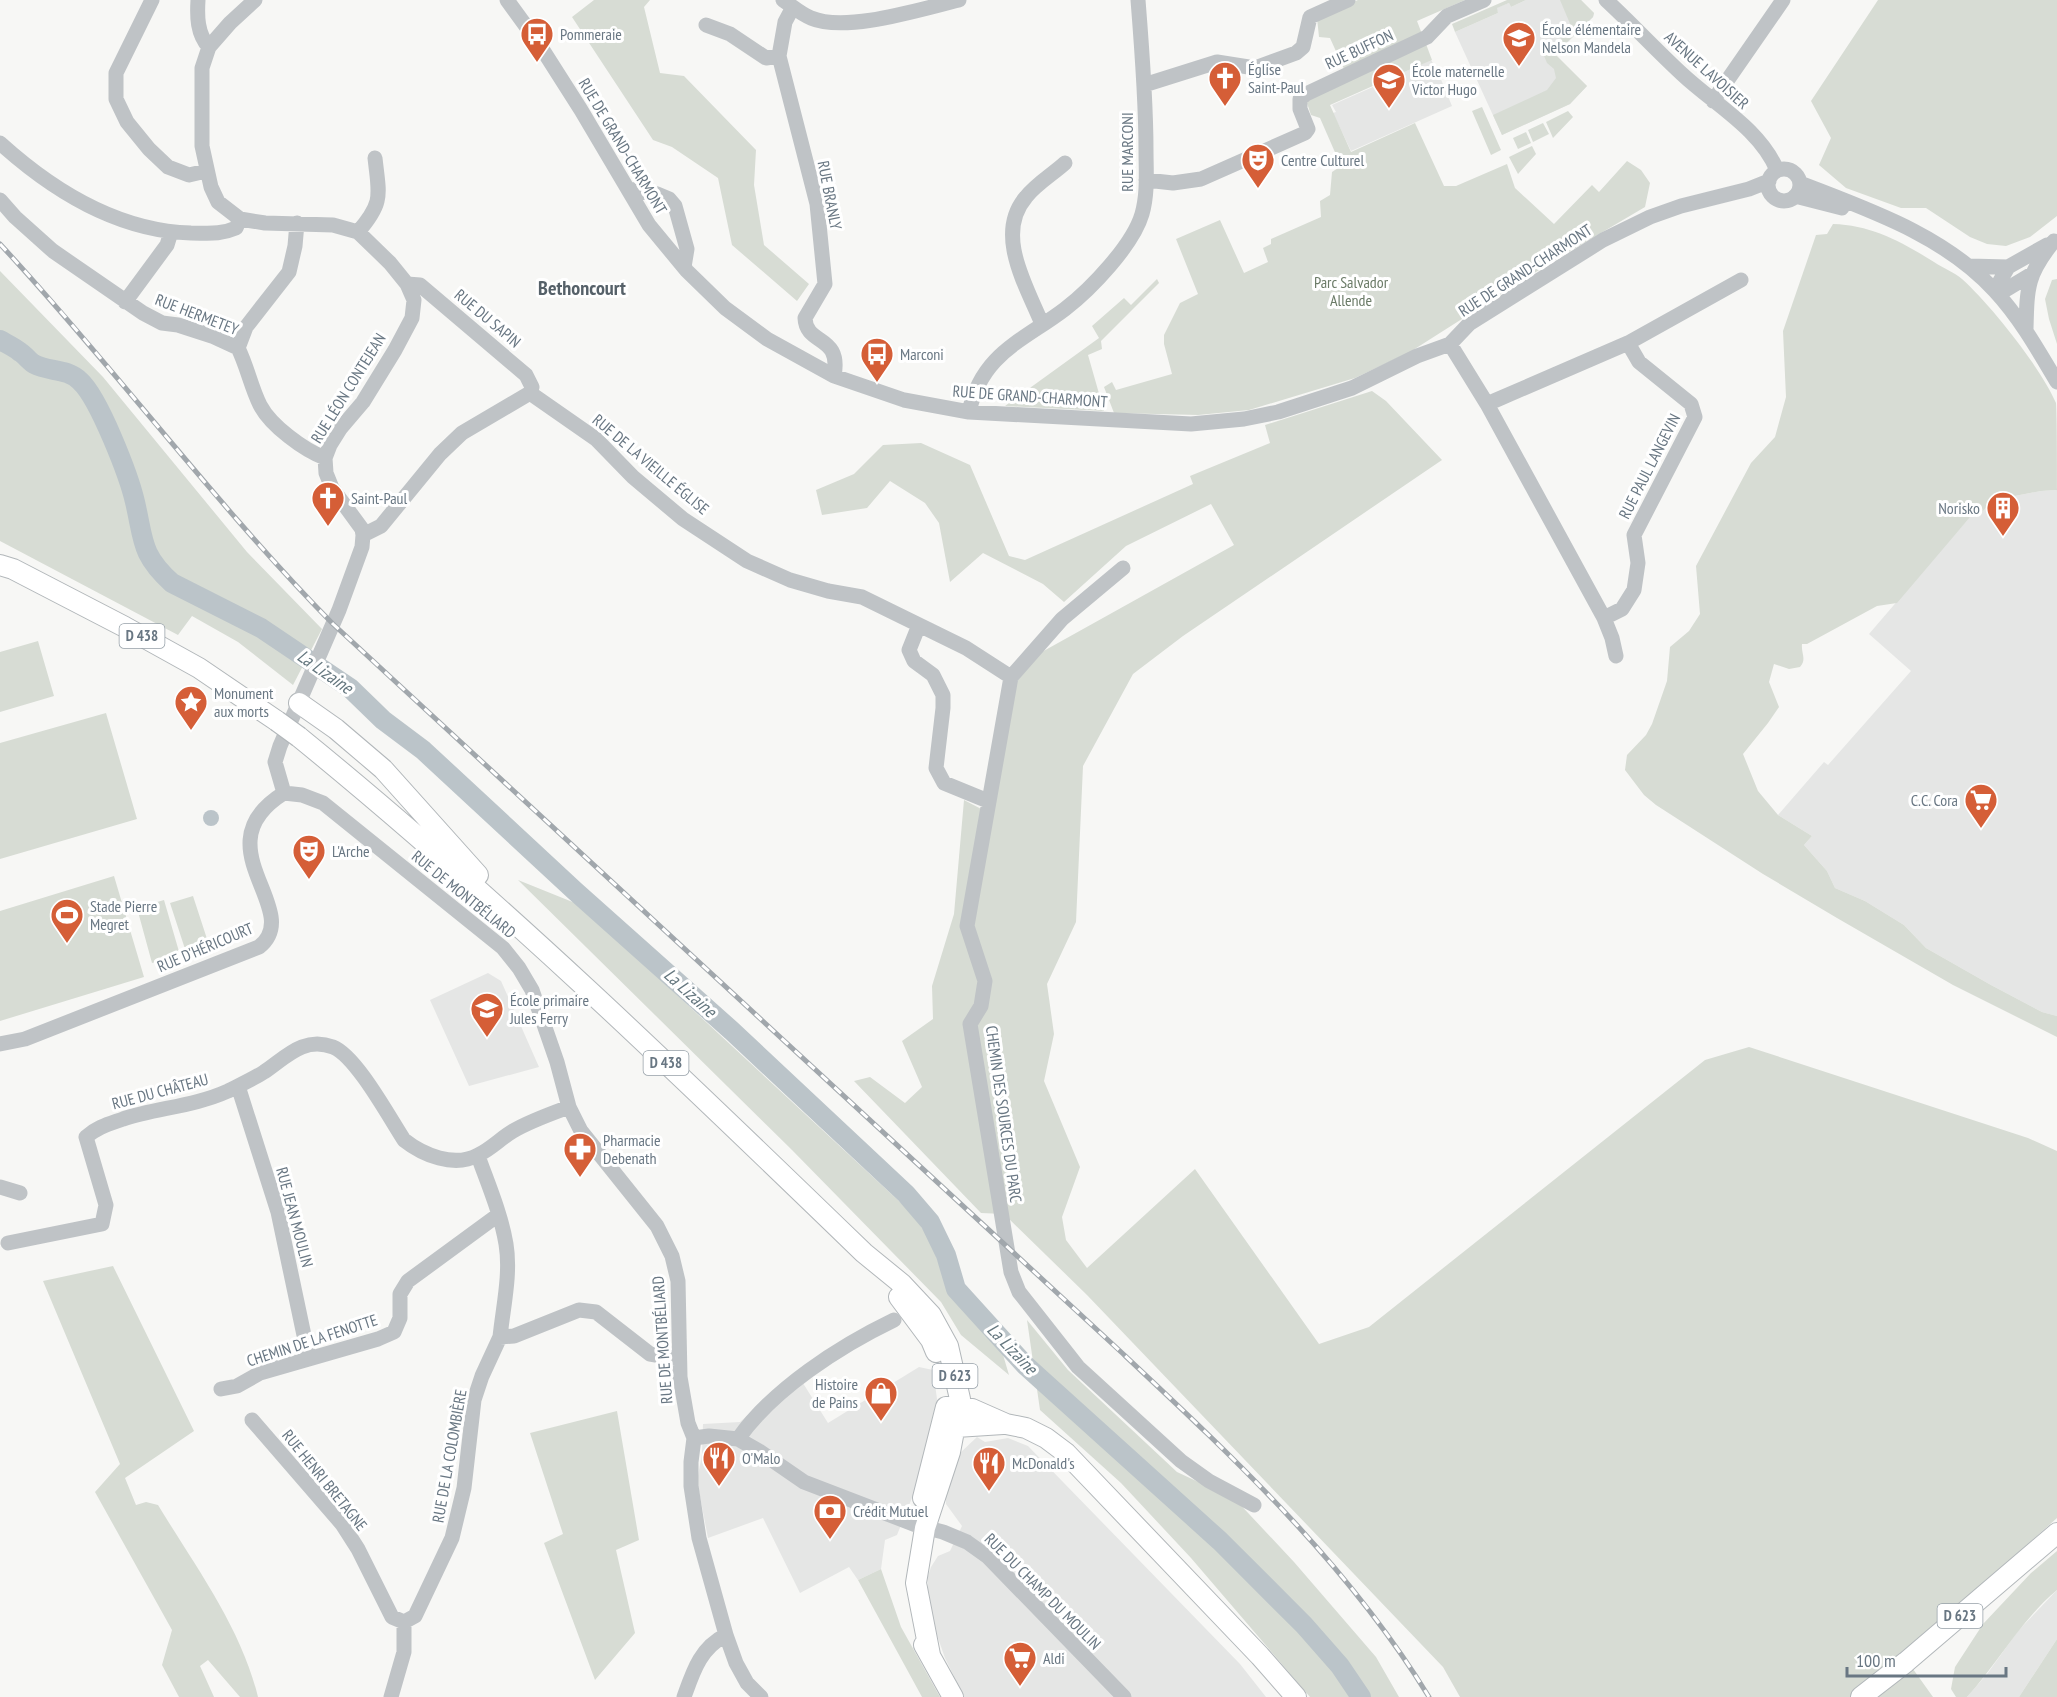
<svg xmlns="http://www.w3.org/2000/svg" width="2057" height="1697" font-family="'PT Sans Narrow',sans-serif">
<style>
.built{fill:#e5e6e5}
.green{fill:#d7dcd4}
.water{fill:#bbc4c9}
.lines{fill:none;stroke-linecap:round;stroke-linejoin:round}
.river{stroke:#bbc4c9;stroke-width:20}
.major-casing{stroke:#b2b7ba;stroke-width:22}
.minor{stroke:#bfc3c6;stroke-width:15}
.major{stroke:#fff;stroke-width:20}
.rail-casing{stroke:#a1a7ac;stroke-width:5}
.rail{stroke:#fff;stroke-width:3;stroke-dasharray:9;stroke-linecap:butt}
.major-bridge-casing{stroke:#b2b7ba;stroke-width:22;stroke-linecap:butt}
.major-bridge{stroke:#fff;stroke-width:20}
.labels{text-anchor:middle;stroke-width:6;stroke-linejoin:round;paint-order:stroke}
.shield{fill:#fff;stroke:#96a0a8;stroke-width:1.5}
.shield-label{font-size:15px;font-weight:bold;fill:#697783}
.poi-label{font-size:16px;fill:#697783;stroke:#fff;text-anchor:start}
.street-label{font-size:16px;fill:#697783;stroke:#fff}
.park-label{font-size:16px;fill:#6b7b67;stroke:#fff}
.water-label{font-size:18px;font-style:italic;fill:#65777f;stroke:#fff}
.quarter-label{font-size:20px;font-weight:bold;fill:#566169;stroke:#fff}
</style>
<rect width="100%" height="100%" fill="#f7f7f5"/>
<path class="built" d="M1526 0H1581L1594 13 1593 17 1555 55 1587 86 1570 104 1502 135 1455 32 1498 13 1496 8 1509 3 1511 7Z
M1431 60 1436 68V78L1440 77 1452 106 1351 151 1333 113 1336 112 1332 105 1375 86 1373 81 1386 75 1388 79Z
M2057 490V1016L2042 1012 1991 985 1926 948 1904 925 1865 901 1835 888 1827 871 1804 845 1812 836 1778 815 1824 762 1828 765 1911 671 1869 634 1948 542 1971 516 1981 513 1994 500 2041 491Z
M488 973 501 981 539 1067 469 1086 430 1000Z
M919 1367 933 1370 937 1399 934 1433 918 1483 897 1535 885 1540 881 1569 858 1580 849 1567 800 1593 763 1518 708 1538 697 1481 702 1454 703 1424 740 1422 796 1372 828 1423Z
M977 1437 985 1442 1008 1438 1028 1446 1240 1664 1266 1697H964L945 1658 932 1621 928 1593V1576L931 1567 938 1556 950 1551 962 1526 946 1504V1495L959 1454Z
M2057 1590V1639L2019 1697H1967L1987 1674 2018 1631Z"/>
<path class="green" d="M594 0H650L644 7 660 73 684 76 756 150 754 185 764 245 809 284 797 301 732 245 718 178 672 147 653 140 572 17Z
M1358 0H1465L1417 21 1422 34 1344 69 1330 38 1319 37 1317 18Z
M1507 0H1526L1511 7 1509 3 1497 8 1498 13 1455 32 1452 24Z
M1560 0H1581L1594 13 1593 17 1555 54 1587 86 1570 104 1502 135 1493 115 1547 90 1556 78 1554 69 1547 63 1542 51 1559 41 1571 26Z
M1878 0H2057V216L2030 237 2006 246 1987 244 1970 237 1926 208H1901L1846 188 1819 165 1831 138 1811 101Z
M1426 44 1432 60 1388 79 1385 76 1373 81 1375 85 1330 105 1351 152 1415 123 1444 186H1456L1507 164 1515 188 1554 224 1592 185 1599 192 1627 161 1641 170 1650 183 1645 207 1550 263 1410 352 1355 378 1249 410 1198 415 1114 413 1104 387 1112 382 1116 390 1172 374 1164 344V335L1180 303 1198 294 1176 239 1220 220 1244 273 1268 262 1263 248 1271 244V239L1321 217 1320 201 1330 195 1332 172 1341 166 1320 118 1311 115 1307 103 1310 96Z
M1482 107 1501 150 1491 155 1472 111Z
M1568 111 1573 117 1553 138 1546 122Z
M1543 123 1549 134 1533 142 1528 130Z
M1526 132 1531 143 1518 149 1513 138Z
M1532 146 1536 154 1518 174 1509 157Z
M1833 224C1871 225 1902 242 1934 262 1943 268 1954 272 1962 279 1991 305 2041 368 2056 403 2057 414 2057 474 2057 490L2041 491 1994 500 1981 513 1971 516 1897 603 1877 606 1807 644H1802C1801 654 1807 659 1800 667L1789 669 1774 664 1769 682 1779 707 1768 723 1743 754 1758 791 1778 815 1812 836 1804 845 1827 871 1835 888 1865 901 1904 925 1926 948 1991 985 2042 1012 2057 1016V1037L1953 985 1837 918 1763 874 1656 805 1644 795 1625 770 1627 755 1646 735 1652 724 1667 681 1670 647 1689 631 1700 614 1696 566 1751 463 1775 437 1786 397 1783 331 1816 235 1827 234Z
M0 271 103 377 247 552 322 629 293 685 238 642 192 616 178 635 0 541Z
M1157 279 1159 283 1101 341 1102 349 1088 355 1104 411 1005 406 1099 338 1092 326 1124 298 1131 305Z
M2057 279V344L2049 319 2045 299 2052 280Z
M1372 391 1386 401 1442 460 1183 636 1133 674 1083 766 1076 922 1047 984 1054 1034 1044 1081 1080 1167 1062 1217 1066 1240 1087 1268 1195 1169 1319 1344 1369 1327 1705 1060 1749 1047 2028 1138 2057 1151V1518L1903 1655 1933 1697H1460L1443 1667 1087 1295 1004 1214 981 1213 854 1081 870 1077 905 1103 922 1087 902 1041 933 1019 932 986 954 914 964 800 989 813 1012 687 1040 653 1234 545 1211 504 1126 546 1064 602 1043 584 983 553 950 582 939 523 925 503 890 481 867 508 822 515 816 490 854 474 883 445 921 443 970 465 1009 556 1025 560 1193 484 1190 476 1270 443 1265 425Z
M38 641 54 696 0 712V652Z
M106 713 137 819 0 859V743Z
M114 876 144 977 0 1021V911Z
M518 880 580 905 914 1215 931 1242 946 1283 960 1305 1001 1348 1009 1375 961 1335 941 1302 792 1150Z
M193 896 209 945 186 952 170 903Z
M164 900 180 955 152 963 137 908Z
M113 1266 194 1431 125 1478 136 1505 146 1502 158 1505C195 1566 241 1627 258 1697H240L208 1660 200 1666 214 1697H179L162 1665 172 1630 95 1492 120 1464 43 1281Z
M1027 1320 1068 1370 1177 1472 1235 1499 1294 1562 1376 1657 1399 1697H1310L1191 1558 1121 1483 1040 1410Z
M617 1411 639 1540 616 1550 635 1633 595 1680 544 1543 563 1534 530 1433Z
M2057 1551V1590C2021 1620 1998 1663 1967 1697H1956L1951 1689 1955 1667 1983 1624 2031 1573Z
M881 1569 901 1627 940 1697H922L858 1580Z
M2057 1639V1697H2019Z"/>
<path class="water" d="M203 818a8 8 0 1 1 16 0a8 8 0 1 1-16 0Z"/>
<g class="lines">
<path class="river" d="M0 340C7 344 14 347 20 352 25 355 29 361 34 364 49 372 67 368 80 381 99 398 129 476 135 502 144 540 140 554 172 583L261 628 350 688 383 720 423 750 575 891 732 1031 906 1194 930 1222 946 1255 956 1289 1025 1365 1220 1541 1304 1625 1340 1666 1361 1697"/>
<defs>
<path id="major" d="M0 565 13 569 125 627 199 668 277 721
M299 703 336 729 383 769 478 875
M299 737C497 898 680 1075 864 1253L902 1284 931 1315 948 1346 960 1399 950 1452 925 1528 916 1583 930 1655
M899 1297 931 1340 936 1352
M947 1407 972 1409 1006 1424 1026 1428 1046 1438 1066 1453 1260 1656 1296 1697
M943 1423 956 1427 1003 1424
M923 1498 946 1407
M924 1645 953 1697
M1861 1697 1906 1662 2057 1533"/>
</defs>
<use href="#major" class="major-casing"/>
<path class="minor" d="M152 0 116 73V99L127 122 149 149 168 167 189 175 206 171
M198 0C197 16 197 34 209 47
M255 0 230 23 209 47 202 68V146L211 187 218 202 240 219 265 223 333 225 358 232 390 263 407 284 414 300 412 318 395 350 363 402 340 429 330 445 325 458 326 473 332 488 362 529 363 535 362 547 339 610 280 746 275 762 284 793
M507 0 539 44 581 110 649 225 687 271 725 308 767 339 834 376 904 400 969 412 1191 424 1244 419 1278 412 1352 388 1417 356 1450 344 1469 324 1603 240 1650 217 1681 206 1749 189 1769 181
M783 0C792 6 801 14 811 18 846 33 921 9 959 0
M1606 0C1632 24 1656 50 1682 74 1715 105 1759 128 1777 170
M793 7 785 22 779 56 817 204 825 284 805 318C806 346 842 334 834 376
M706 25 730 34 766 58 779 56
M1144 85 1217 62 1255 68 1296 53 1303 47 1310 17 1348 0
M1713 101 1783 0
M0 143C52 190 118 231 191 233 208 233 220 235 236 228L240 219
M1768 185a16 16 0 1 1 32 0a16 16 0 1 1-32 0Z
M1146 180 1173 183 1201 179 1305 133 1308 129 1300 109V99L1306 94 1427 37 1447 16 1484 0
M1800 183C1869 210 1944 235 1995 291 2020 318 2038 350 2057 382
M628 189 657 194 669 199 675 206 687 249 684 267
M1795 196 1842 208
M0 200 15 217 53 251 143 313 162 323 178 325 212 336 238 348C247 366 251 387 260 405 271 426 304 450 325 458
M358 232C384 202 379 195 375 158
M1969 266 2008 267
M407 284 420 285 526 375 532 387 530 393
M1995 290 2008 267 2047 245
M1995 290 2007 289 2032 274
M125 302 167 245 171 232
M1042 324C1027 287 994 234 1026 197 1036 184 1053 174 1065 163
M2026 329C2027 287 2027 274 2054 241
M1450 344 1487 404 1604 618 1612 638 1616 656
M238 348 246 327 289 272 295 246 297 223
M530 393 596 439 633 477 683 519 747 561 790 580 828 591 862 597 966 648 1011 677
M1487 404 1628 343 1741 280
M969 412C982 353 1023 341 1065 309 1091 289 1133 245 1142 214 1148 193 1146 171 1146 150 1146 100 1142 50 1138 0
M363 535 381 526 440 454 462 433 530 393
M1123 568 1062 619 1011 677 967 926 985 981 981 1006 970 1024 1011 1272 1019 1292 1078 1367 1181 1461 1209 1481 1254 1505
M1604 618 1622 609 1634 590 1638 563 1634 535 1695 417 1691 404 1639 362 1628 343
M919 625 909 650 914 661 933 675 943 695V708L936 768 944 783 988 801
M284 793 302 795 323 803 503 948 519 968 532 990 557 1062 569 1107 581 1131 657 1226 672 1256 678 1281 680 1377 688 1423 694 1438 691 1462V1486L699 1538 726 1635 736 1663 747 1683 761 1697
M0 1044 25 1039 259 947C306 910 199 846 284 793
M238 1086 278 1212 309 1359
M478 1156C488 1184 501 1214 506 1244 511 1274 503 1307 500 1337
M0 1187 20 1193
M8 1243 102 1224 106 1205 86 1137C97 1127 109 1124 123 1119 157 1108 195 1106 228 1091 240 1085 253 1079 264 1072 286 1057 304 1036 333 1047 356 1056 389 1117 404 1140 423 1155 454 1168 478 1155 491 1149 501 1138 513 1131 530 1121 550 1114 569 1107
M221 1389 237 1386 260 1373 378 1339 394 1332 400 1318V1294L408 1281 498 1215
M252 1420 342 1524 358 1549 392 1617 404 1622
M694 1438 709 1436 738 1439 759 1451 804 1482 916 1525 943 1532 967 1542 988 1557 1124 1697
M738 1439C773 1389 840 1346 894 1320
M391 1697 404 1652V1622L415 1616 452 1538 464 1488 474 1400 482 1376 500 1337 514 1336 579 1310 596 1312 650 1354 679 1359
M684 1697C693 1672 700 1648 726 1635"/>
<use href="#major" class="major"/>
<defs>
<path id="rail" d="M0 244C115 368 215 504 333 624L1120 1351C1233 1457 1347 1563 1429 1697"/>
</defs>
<use href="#rail" class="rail-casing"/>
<use href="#rail" class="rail"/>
<defs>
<path id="major-bridge" d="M277 721 299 737"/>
</defs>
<use href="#major-bridge" class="major-bridge-casing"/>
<use href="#major-bridge" class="major-bridge"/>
</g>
<defs>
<symbol id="bus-pin" viewBox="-11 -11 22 30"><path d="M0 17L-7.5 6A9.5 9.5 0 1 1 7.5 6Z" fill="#d55e37" stroke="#fff"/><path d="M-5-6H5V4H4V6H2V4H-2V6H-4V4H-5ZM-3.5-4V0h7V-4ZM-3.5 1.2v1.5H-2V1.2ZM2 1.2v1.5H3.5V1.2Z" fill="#fff"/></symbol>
<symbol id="school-pin" viewBox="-11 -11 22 30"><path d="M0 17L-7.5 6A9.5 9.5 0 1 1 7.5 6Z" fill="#d55e37" stroke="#fff"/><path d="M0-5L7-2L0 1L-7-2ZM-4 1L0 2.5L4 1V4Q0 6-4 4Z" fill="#fff"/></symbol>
<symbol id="church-pin" viewBox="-11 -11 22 30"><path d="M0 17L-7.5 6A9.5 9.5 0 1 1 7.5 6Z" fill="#d55e37" stroke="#fff"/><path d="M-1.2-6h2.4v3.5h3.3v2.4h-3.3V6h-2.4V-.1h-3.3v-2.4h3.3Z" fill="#fff"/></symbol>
<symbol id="theatre-pin" viewBox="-11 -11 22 30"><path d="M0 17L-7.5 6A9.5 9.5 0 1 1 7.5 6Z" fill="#d55e37" stroke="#fff"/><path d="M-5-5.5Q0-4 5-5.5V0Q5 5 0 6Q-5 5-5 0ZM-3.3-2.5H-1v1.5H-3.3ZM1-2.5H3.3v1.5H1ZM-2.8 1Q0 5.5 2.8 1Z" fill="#fff"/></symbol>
<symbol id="building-pin" viewBox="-11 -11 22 30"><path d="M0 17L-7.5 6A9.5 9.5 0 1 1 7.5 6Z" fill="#d55e37" stroke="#fff"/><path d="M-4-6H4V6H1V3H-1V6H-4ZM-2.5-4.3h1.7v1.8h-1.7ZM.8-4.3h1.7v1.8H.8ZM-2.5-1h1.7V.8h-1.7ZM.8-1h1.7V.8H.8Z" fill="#fff"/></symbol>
<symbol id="sight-pin" viewBox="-11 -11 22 30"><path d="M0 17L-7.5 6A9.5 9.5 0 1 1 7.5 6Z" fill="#d55e37" stroke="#fff"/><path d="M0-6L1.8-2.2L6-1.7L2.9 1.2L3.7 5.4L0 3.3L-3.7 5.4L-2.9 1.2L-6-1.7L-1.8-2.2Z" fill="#fff"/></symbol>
<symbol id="supermarket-pin" viewBox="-11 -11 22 30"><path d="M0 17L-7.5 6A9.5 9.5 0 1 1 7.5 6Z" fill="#d55e37" stroke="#fff"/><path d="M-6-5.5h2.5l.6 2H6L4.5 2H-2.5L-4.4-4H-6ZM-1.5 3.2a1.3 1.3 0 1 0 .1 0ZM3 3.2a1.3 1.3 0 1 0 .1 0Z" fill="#fff"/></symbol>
<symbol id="stadium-pin" viewBox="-11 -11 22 30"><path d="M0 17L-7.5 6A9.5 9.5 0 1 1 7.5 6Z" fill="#d55e37" stroke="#fff"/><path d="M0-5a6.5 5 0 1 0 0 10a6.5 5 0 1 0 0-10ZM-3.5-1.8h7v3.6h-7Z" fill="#fff"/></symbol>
<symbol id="pharmacy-pin" viewBox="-11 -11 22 30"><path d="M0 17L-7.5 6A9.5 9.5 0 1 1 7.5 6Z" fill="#d55e37" stroke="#fff"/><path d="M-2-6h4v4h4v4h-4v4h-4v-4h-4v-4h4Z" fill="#fff"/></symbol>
<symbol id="shop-pin" viewBox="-11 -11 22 30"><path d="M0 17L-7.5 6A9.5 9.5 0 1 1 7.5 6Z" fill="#d55e37" stroke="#fff"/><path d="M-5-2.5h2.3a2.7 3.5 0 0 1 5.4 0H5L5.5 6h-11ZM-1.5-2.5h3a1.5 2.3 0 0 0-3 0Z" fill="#fff"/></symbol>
<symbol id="restaurant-pin" viewBox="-11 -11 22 30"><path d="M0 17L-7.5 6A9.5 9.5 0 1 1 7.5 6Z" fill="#d55e37" stroke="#fff"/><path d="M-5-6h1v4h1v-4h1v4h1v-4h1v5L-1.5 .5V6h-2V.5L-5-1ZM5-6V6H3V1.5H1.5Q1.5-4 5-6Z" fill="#fff"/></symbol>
<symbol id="bank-pin" viewBox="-11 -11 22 30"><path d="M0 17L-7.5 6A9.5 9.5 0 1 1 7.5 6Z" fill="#d55e37" stroke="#fff"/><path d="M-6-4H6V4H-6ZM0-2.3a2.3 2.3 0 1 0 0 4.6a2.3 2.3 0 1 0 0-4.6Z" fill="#fff"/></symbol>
</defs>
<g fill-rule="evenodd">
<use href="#bus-pin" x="518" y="15" width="38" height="52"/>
<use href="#school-pin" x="1500" y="19" width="38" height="52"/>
<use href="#church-pin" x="1206" y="59" width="38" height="52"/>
<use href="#school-pin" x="1370" y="61" width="38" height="52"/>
<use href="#theatre-pin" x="1239" y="141" width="38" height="52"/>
<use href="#bus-pin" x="858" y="335" width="38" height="52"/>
<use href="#church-pin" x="309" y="479" width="38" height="52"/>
<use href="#building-pin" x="1984" y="489" width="38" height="52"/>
<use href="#sight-pin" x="172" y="683" width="38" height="52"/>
<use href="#supermarket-pin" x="1962" y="781" width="38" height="52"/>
<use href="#theatre-pin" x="290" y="832" width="38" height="52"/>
<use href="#stadium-pin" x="48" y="896" width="38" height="52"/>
<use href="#school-pin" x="468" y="990" width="38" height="52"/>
<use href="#pharmacy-pin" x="561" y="1130" width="38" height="52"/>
<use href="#shop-pin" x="862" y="1374" width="38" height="52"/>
<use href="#restaurant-pin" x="700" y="1439" width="38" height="52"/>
<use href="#restaurant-pin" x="970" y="1444" width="38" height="52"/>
<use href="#bank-pin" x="811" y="1492" width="38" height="52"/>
<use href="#supermarket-pin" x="1001" y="1639" width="38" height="52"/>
</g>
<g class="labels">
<g class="shield">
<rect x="119.5" y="624" width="45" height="24" rx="4.5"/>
<rect x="643.5" y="1051" width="45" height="24" rx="4.5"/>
<rect x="932.5" y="1364" width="45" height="24" rx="4.5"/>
<rect x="1937.5" y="1604" width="45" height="24" rx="4.5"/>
</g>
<g class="shield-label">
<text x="142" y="641">D 438</text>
<text x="666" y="1068">D 438</text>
<text x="955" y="1381">D 623</text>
<text x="1960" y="1621">D 623</text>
</g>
<g class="poi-label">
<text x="1542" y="35">École élémentaire<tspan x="1542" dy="18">Nelson Mandela</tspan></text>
<text x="560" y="40">Pommeraie</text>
<text x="1248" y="75">Église<tspan x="1248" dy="18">Saint-Paul</tspan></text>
<text x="1412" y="77">École maternelle<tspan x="1412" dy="18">Victor Hugo</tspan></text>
<text x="1281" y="166">Centre Culturel</text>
<text x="900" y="360">Marconi</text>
<text x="351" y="504">Saint-Paul</text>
<text x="1980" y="514" text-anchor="end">Norisko</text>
<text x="214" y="699">Monument<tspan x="214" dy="18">aux morts</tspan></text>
<text x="1958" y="806" text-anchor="end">C.C. Cora</text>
<text x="332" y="857">L'Arche</text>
<text x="90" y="912">Stade Pierre<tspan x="90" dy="18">Megret</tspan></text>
<text x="510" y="1006">École primaire<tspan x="510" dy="18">Jules Ferry</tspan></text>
<text x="603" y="1146">Pharmacie<tspan x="603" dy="18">Debenath</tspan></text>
<text x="858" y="1390" text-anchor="end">Histoire<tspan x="858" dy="18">de Pains</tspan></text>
<text x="742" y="1464">O'Malo</text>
<text x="1012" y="1469">McDonald's</text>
<text x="853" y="1517">Crédit Mutuel</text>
<text x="1043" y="1664">Aldi</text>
</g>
<g class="street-label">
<text transform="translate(1359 49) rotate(-25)" y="6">RUE BUFFON</text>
<text transform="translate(1707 70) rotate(42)" y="6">AVENUE LAVOISIER</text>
<text transform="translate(623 146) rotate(59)" y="6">RUE DE GRAND-CHARMONT</text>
<text transform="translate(1127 152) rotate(-90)" y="6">RUE MARCONI</text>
<text transform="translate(830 195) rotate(79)" y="6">RUE BRANLY</text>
<text transform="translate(1525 270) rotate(-33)" y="6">RUE DE GRAND-CHARMONT</text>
<text transform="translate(197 314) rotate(21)" y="6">RUE HERMETEY</text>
<text transform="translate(488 318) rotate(40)" y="6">RUE DU SAPIN</text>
<text transform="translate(348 388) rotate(-58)" y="6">RUE LÉON CONTEJEAN</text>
<text transform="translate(1030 396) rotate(4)" y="6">RUE DE GRAND-CHARMONT</text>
<text transform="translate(651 464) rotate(40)" y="6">RUE DE LA VIEILLE ÉGLISE</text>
<text transform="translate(1649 466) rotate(-63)" y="6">RUE PAUL LANGEVIN</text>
<text transform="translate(464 894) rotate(39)" y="6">RUE DE MONTBÉLIARD</text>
<text transform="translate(205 947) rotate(-23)" y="6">RUE D'HÉRICOURT</text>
<text transform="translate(160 1091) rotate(-15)" y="6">RUE DU CHÂTEAU</text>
<text transform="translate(1004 1114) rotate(82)" y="6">CHEMIN DES SOURCES DU PARC</text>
<text transform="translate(295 1217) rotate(75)" y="6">RUE JEAN MOULIN</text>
<text transform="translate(312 1340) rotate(-18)" y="6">CHEMIN DE LA FENOTTE</text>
<text transform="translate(662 1340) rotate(-94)" y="6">RUE DE MONTBÉLIARD</text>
<text transform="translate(449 1456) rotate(-80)" y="6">RUE DE LA COLOMBIÈRE</text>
<text transform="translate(325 1480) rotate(51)" y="6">RUE HENRI BRETAGNE</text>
<text transform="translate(1043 1591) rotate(45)" y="6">RUE DU CHAMP DU MOULIN</text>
</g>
<g class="park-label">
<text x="1351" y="288">Parc Salvador<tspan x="1351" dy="18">Allende</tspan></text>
</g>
<g class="water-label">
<text transform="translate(325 672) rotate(35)" y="6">La Lizaine</text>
<text transform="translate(690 993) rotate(42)" y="6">La Lizaine</text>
<text transform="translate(1012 1349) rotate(46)" y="6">La Lizaine</text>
</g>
<g class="quarter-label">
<text x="582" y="295">Bethoncourt</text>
</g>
</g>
<path d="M1847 1667v9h159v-9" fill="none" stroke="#697783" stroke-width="3"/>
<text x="1856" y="1667" font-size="18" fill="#697783" stroke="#ffffff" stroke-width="4.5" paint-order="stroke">100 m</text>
</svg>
